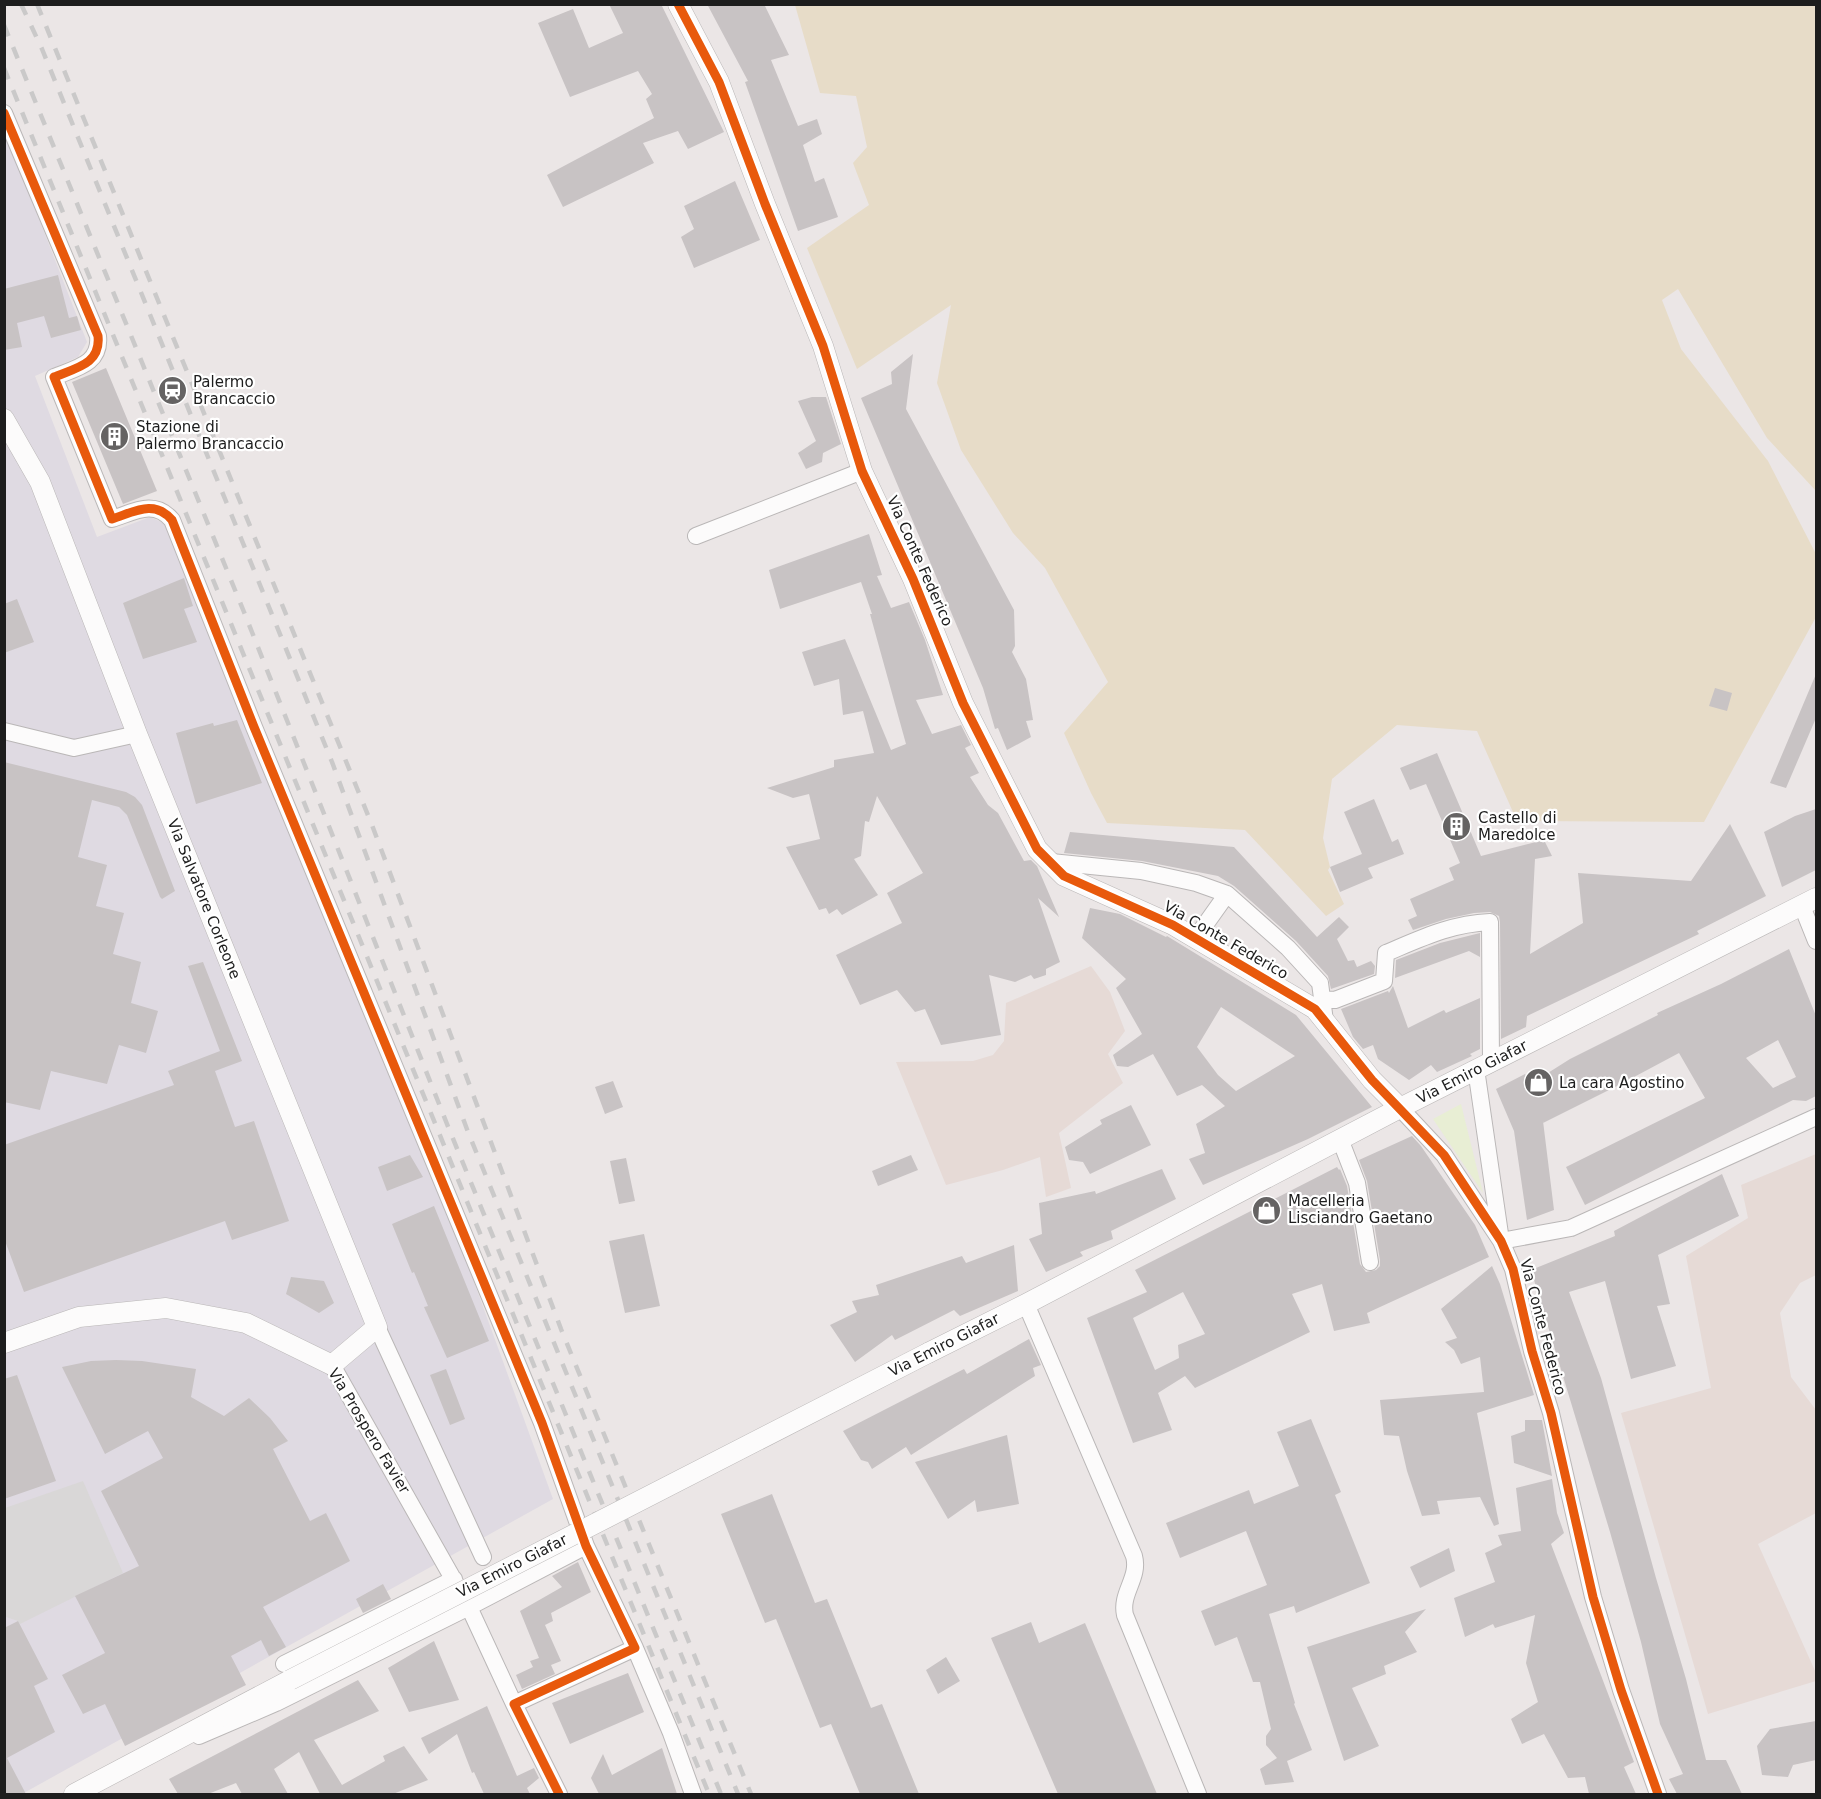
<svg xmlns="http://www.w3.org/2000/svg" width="1821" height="1799" font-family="'DejaVu Sans',sans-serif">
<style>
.industrial{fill:#dfdae2}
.religious{fill:#d9d7d7}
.farmland{fill:#e6dad6}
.grass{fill:#e7dcc8}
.park{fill:#e8eed4}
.building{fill:#c8c3c4;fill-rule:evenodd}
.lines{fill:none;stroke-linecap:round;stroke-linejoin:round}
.minor-casing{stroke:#bab7b7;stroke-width:18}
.tertiary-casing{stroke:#bab7b7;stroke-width:21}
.minor{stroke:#fcfbfb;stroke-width:16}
.tertiary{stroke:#fcfbfb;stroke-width:20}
.rail{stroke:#cac9c9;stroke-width:4.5;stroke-dasharray:12 12;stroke-linecap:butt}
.tertiary-bridge-casing{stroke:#bab7b7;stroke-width:21;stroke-linecap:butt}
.tertiary-bridge{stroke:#fcfbfb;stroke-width:20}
.cycleway-casing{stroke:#fff;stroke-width:13}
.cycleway{stroke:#e8590c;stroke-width:9}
.labels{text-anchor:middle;stroke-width:4.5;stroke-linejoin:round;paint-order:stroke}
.poi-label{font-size:15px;fill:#1d1d1d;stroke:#fff;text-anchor:start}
.street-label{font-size:15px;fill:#1d1d1d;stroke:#fff}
</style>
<rect width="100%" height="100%" fill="#ebe6e6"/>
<path class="industrial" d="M4 124 13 152 87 342 78 357 35 376 97 537 150 517 166 524 454 1227 553 1499 22 1794H4Z"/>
<path class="religious" d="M83 1481 123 1573 20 1624 18 1621 6 1617 5 1614V1508Z"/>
<path class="farmland" d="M1091 966 1110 992 1125 1031 1108 1054 1123 1083 1059 1133 1071 1188 1046 1197 1040 1157 1003 1170 946 1185 896 1062 973 1061 993 1055 1004 1041 1006 1003Z
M1816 1154V1275L1800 1283 1780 1313 1791 1377 1816 1410V1513L1758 1544 1816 1673V1681L1708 1714 1621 1413 1711 1388 1686 1256 1748 1218 1741 1185Z"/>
<path class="grass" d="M795 5H1816V491L1767 438 1678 289 1662 300 1681 349 1768 461 1816 554V617L1704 822 1517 821 1477 731 1397 725 1332 779 1323 838 1330 867 1328 870 1344 904 1326 916 1245 830 1107 823 1091 793 1064 733 1108 682 1045 568 1013 533 961 450 937 383 951 305 857 369 807 248 869 205 853 163 867 147 856 96 820 93Z"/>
<path class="park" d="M1461 1104 1483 1193 1433 1119Z"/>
<path class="building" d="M609 4H661L724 132 688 149 678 131 643 143 654 163 563 207 547 175 654 118 646 99 652 94 638 71 570 97 538 23 573 9 589 48 623 33Z
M707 4H764L789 55 771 60 798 126 817 119 822 134 803 145 815 182 824 178 838 217 798 231 745 82 748 81Z
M735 181 760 240 694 268 681 237 694 229 684 206Z
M58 275 69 318 77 316 81 330 51 338 44 316 17 323 22 347 4 350V289Z
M913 354 906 409 1014 610 1015 646 1012 652 1026 679 1033 720 1026 721 1031 737 1007 750 998 728 995 729 983 688 861 398 892 384 891 372Z
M106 368 157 491 123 504 72 382Z
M812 397H826L841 444 823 453 822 462 806 469 798 453 816 441 798 401Z
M869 534 882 575 877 576 891 608 909 602 925 640 943 695 916 700 932 734 961 725 971 745 965 748 979 773 970 777 988 805 998 813 1024 861 1031 860 1037 866 1059 917 1038 898 1060 962 1046 969V975L1034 979 1031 975 1015 982 989 975 1001 1035 941 1045 925 1009 915 1012 897 990 860 1005 836 955 902 923 887 893 923 873 877 796 869 822 865 821 861 856 854 859 878 895 842 915 837 909 829 914 826 908 819 910 786 847 820 839 809 794 793 798 767 788 834 767V760L874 753 863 711 843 715 839 679 814 686 802 652 845 639 891 750 906 744 870 614H872L861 582 780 609 769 570Z
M184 578 193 606 184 609 197 642 143 659 123 603Z
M17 599 34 642 4 653V604Z
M1816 674V718L1786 788 1770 783Z
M1715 688 1732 693 1727 711 1709 706Z
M237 720 262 783 196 804 176 733 213 723 214 726Z
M1437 753 1481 856 1544 840 1552 856 1535 859 1530 954 1583 923 1578 873 1691 881 1730 824 1766 896 1697 931 1699 934 1527 1016 1526 1027 1501 1039 1500 922 1499 916 1490 912 1474 913 1446 919 1413 930 1408 920 1417 916 1410 899 1454 880 1449 868 1460 863 1426 784 1410 790 1400 768Z
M4 762 126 792 135 797 142 805 175 891 162 899 160 897 127 815 119 807 92 800 78 857 107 865 96 906 124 913 113 954 141 962 131 1003 158 1011 146 1053 119 1045 107 1084 51 1071 40 1110 4 1102Z
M1374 799 1392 842 1398 839 1404 854 1368 868 1373 878 1340 892 1330 867 1362 854 1344 812Z
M1816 809V870L1782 887 1764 832 1795 816Z
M1070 832 1234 847 1317 937 1339 917 1349 927 1337 939 1348 961 1354 960 1357 967 1371 961 1375 966 1374 974 1331 989 1328 976 1296 941 1234 886 1218 876 1142 861 1064 853Z
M1090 908 1120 914 1166 937 1167 936 1296 1015 1372 1107 1308 1139 1203 1185 1189 1159 1205 1153 1196 1124 1225 1106 1202 1085 1177 1096 1153 1054 1128 1067 1117 1066 1113 1055 1142 1034 1116 988 1126 979 1082 938ZM1221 1007 1295 1056 1236 1091 1218 1075 1197 1047Z
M1480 933V957L1469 951 1395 978 1396 960 1440 943Z
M1789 949 1816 1016V1096L1806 1101 1793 1100 1585 1205 1566 1167 1705 1098 1679 1053 1619 1085 1543 1123V1121L1554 1210 1527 1220 1514 1131 1496 1089 1525 1074 1532 1083 1570 1059 1658 1015 1657 1013 1721 984ZM1778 1040 1796 1077 1773 1088 1746 1058Z
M203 962 242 1061 215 1071 235 1127 254 1121 289 1221 232 1240 225 1221 24 1292 4 1238V1145L174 1085 168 1071 220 1051 188 966Z
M1393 986 1408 1028 1444 1010 1446 1013 1480 998V1049L1470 1054 1472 1056 1437 1072 1431 1065 1409 1080 1378 1059 1373 1045 1363 1049 1353 1037 1341 1009 1388 991 1389 993Z
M613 1081 623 1107 605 1114 595 1087Z
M1131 1105 1151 1145 1090 1174 1083 1162 1069 1160 1065 1147 1102 1124 1100 1120Z
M1412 1136 1421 1146 1475 1225 1489 1257 1367 1313 1370 1323 1334 1331 1322 1284 1292 1294 1310 1332 1195 1388 1185 1376 1158 1393 1172 1430 1133 1443 1087 1318 1147 1292 1135 1270 1337 1167 1339 1170 1340 1169 1347 1186 1360 1264 1366 1272 1376 1270 1380 1266V1260L1367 1181 1359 1160ZM1183 1292 1205 1334 1178 1345 1179 1358 1155 1370 1133 1318Z
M410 1155 423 1177 387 1191 378 1167Z
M911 1155 918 1170 878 1186 872 1171Z
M626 1158 635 1201 619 1204 610 1161Z
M1162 1169 1176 1199 1111 1231 1113 1239 1080 1252 1083 1256 1046 1272 1029 1239 1042 1234 1039 1203 1095 1191 1096 1194Z
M1722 1174 1739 1216 1658 1255 1670 1304 1657 1306 1676 1366 1631 1379 1605 1281 1569 1292 1601 1378 1656 1578 1686 1679 1706 1760H1726L1742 1794H1677L1669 1779 1683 1774 1660 1724 1641 1642 1610 1532 1531 1270 1615 1236 1614 1231Z
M434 1206 489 1341 447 1358 424 1307 428 1306 414 1272 412 1273 392 1224Z
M644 1234 660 1306 625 1313 609 1241Z
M1014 1245 1018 1291 960 1316 954 1310 895 1340 892 1335 855 1362 830 1325 857 1312 852 1301 879 1295 876 1285 962 1256 966 1263Z
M1492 1266 1500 1284 1534 1395 1477 1413 1499 1524 1494 1526 1480 1497 1437 1501 1440 1514 1422 1516 1407 1471 1399 1436 1384 1435 1380 1400 1484 1392 1480 1357 1461 1364 1454 1350 1445 1342 1457 1338 1441 1309Z
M291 1277 324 1281 334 1303 319 1313 286 1294Z
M1029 1339 1041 1365 1033 1368 1035 1376 911 1455 906 1447 872 1469 868 1462 861 1460 843 1431 964 1369 967 1374Z
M116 1360 142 1361 196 1369 191 1397 224 1416 249 1398 270 1418 288 1441 273 1449 310 1521 326 1513 350 1561 263 1607 286 1647 269 1656 261 1640 231 1656 246 1685 125 1746 105 1704 83 1714 62 1675 105 1653 75 1596 139 1566 101 1491 163 1458 148 1431 105 1454 62 1367 91 1361Z
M446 1369 465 1419 450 1425 430 1375Z
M17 1375 56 1481 4 1499V1379Z
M1311 1419 1341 1492 1335 1495 1370 1583 1296 1613 1294 1606 1269 1614 1295 1703 1294 1704 1312 1750 1287 1761 1294 1782 1265 1785 1260 1769 1277 1758 1266 1745V1736L1271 1729 1260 1682H1253L1237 1637 1215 1646 1201 1611 1267 1585 1246 1531 1180 1558 1166 1523 1249 1490 1254 1504 1299 1486 1277 1432Z
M1525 1420H1542L1552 1476 1514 1463 1511 1436 1525 1431Z
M1007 1435 1019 1504 977 1512 975 1500 948 1519 915 1462Z
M1552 1479 1557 1513 1564 1533 1551 1544 1634 1762 1624 1767 1636 1794H1589L1585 1777 1568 1778 1544 1734 1522 1744 1511 1719 1538 1702 1526 1663 1535 1615 1495 1628 1493 1624 1465 1637 1454 1598 1495 1582 1485 1553 1502 1545 1498 1535 1521 1531 1516 1488Z
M772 1494 815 1603 827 1599 871 1708 882 1704 919 1794H860L831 1724 820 1728 776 1619 765 1623 721 1514Z
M1449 1548 1455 1571 1420 1588 1410 1567Z
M578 1562 591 1592 551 1613 553 1621 545 1625 561 1661 551 1665 555 1674 522 1689 516 1675 533 1667 530 1661 539 1658 520 1611 562 1587 552 1576Z
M383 1584 391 1599 363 1613 356 1599Z
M1426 1609 1405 1632 1417 1652 1384 1666 1386 1674 1352 1688 1379 1746 1344 1761 1307 1647Z
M18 1621 48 1679 34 1686 55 1732 7 1758 26 1794H4V1628Z
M1031 1622 1039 1643 1085 1623 1157 1794H1058L991 1638Z
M434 1641 459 1700 409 1712 388 1668Z
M946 1657 960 1681 938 1694 926 1670Z
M628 1673 644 1712 570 1744 552 1703Z
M358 1680 379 1711 314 1740 342 1785 385 1761 383 1756 404 1746 428 1780 393 1794H320L299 1752 274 1769 288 1794H242L236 1783 208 1794H178L169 1779Z
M487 1706 517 1776 534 1768 539 1778 527 1788 530 1794H484L474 1772 472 1773 457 1734 429 1754 421 1738Z
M1816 1721V1760L1793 1765 1788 1777 1762 1775 1757 1746 1770 1729Z
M662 1748 677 1794H599L591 1778 603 1754 612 1775Z"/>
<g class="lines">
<defs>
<path id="minor" d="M4 113 98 336C101 364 76 368 54 377L112 519C134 512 154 499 172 520L254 727 542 1423 586 1546 635 1648 514 1704 559 1794
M696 536 862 471
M4 731 74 748 137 734
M1051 862 1141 871 1196 883 1227 894 1288 948 1320 983 1325 1021
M1802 906 1816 941
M1195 939 1227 894
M1322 999 1335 1000 1384 981 1386 953C1422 938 1450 924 1490 922L1491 1062
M1476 1069 1500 1234
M1400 1108 1444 1155 1501 1241 1513 1269 1532 1351 1551 1413 1593 1597 1621 1690 1658 1794
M1340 1139 1357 1183 1370 1262
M1501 1241 1571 1228 1816 1117
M1026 1304 1134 1556C1140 1578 1120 1593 1125 1615L1198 1794
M377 1327 483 1557
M332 1365 469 1607 514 1704
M635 1648 671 1733 693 1794
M284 1664 454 1579
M199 1736 276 1703 469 1607 586 1546"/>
<path id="tertiary" d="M678 4 719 82 765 204 823 346 862 471 913 579 963 703 1037 849 1064 876 1173 925 1315 1009 1372 1080 1400 1108
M4 419 40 482 137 734 377 1327 332 1365 246 1323 166 1308 79 1317 4 1343
M928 1353 1026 1304 1400 1108 1816 898
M74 1794 290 1680"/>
</defs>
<use href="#minor" class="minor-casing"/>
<use href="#tertiary" class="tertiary-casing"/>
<use href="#minor" class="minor"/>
<use href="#tertiary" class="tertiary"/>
<path class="rail" d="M21 4 42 49 332 762 468 1132 738 1794
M37 4 372 825 561 1329 751 1794
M4 25 244 612 447 1124 721 1794
M4 68 709 1794"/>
<defs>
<path id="tertiary-bridge" d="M290 1680 928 1353"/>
</defs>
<use href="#tertiary-bridge" class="tertiary-bridge-casing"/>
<use href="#tertiary-bridge" class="tertiary-bridge"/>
<defs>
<path id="cycleway" d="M678 4 719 82 765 204 823 346 862 471 913 579 963 703 1037 849 1064 876 1173 925 1315 1009 1372 1080 1444 1155 1501 1241 1513 1269 1532 1351 1551 1413 1593 1597 1621 1690 1658 1794
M4 113 98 336C101 364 76 368 54 377L112 519C134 512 154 499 172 520L254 727 542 1423 586 1546 635 1648 514 1704 559 1794"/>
</defs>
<use href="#cycleway" class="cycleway-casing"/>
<use href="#cycleway" class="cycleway"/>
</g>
<defs>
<symbol id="station-disc" viewBox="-11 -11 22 22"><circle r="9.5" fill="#656363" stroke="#fff"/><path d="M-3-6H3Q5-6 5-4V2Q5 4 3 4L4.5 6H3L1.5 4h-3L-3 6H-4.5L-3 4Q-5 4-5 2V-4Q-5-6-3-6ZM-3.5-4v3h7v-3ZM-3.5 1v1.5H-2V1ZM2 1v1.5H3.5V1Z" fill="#fff"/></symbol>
<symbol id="building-disc" viewBox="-11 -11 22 22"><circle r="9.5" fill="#656363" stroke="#fff"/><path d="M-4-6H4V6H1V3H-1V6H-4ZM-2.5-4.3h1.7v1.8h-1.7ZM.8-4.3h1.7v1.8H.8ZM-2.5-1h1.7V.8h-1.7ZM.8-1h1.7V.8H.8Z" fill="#fff"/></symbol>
<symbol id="shop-disc" viewBox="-11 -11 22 22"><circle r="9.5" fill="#656363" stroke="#fff"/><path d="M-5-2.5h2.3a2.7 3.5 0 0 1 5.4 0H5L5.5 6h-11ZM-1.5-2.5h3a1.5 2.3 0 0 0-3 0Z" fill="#fff"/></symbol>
</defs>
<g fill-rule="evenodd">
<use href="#station-disc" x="156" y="374" width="33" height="33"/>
<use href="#building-disc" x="98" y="420" width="33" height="33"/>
<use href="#building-disc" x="1440" y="810" width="33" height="33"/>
<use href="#shop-disc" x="1522" y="1066" width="33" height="33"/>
<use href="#shop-disc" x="1250" y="1194" width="33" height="33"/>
</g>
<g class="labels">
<g class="poi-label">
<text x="193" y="387">Palermo<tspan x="193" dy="17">Brancaccio</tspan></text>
<text x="136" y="432">Stazione di<tspan x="136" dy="17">Palermo Brancaccio</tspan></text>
<text x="1478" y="823">Castello di<tspan x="1478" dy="17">Maredolce</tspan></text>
<text x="1559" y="1088">La cara Agostino</text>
<text x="1288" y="1206">Macelleria<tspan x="1288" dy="17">Lisciandro Gaetano</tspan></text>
</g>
<g class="street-label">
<text transform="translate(920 561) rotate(66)" y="5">Via Conte Federico</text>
<text transform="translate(204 899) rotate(68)" y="5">Via Salvatore Corleone</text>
<text transform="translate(1226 940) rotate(30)" y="5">Via Conte Federico</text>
<text transform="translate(1472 1072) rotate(-27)" y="5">Via Emiro Giafar</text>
<text transform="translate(1543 1327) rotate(75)" y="5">Via Conte Federico</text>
<text transform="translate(944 1345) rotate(-27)" y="5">Via Emiro Giafar</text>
<text transform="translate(369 1431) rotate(59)" y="5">Via Prospero Favier</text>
<text transform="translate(512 1566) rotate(-27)" y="5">Via Emiro Giafar</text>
</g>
</g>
<rect width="1821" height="1799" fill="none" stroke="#1d1d1d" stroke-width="12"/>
</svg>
